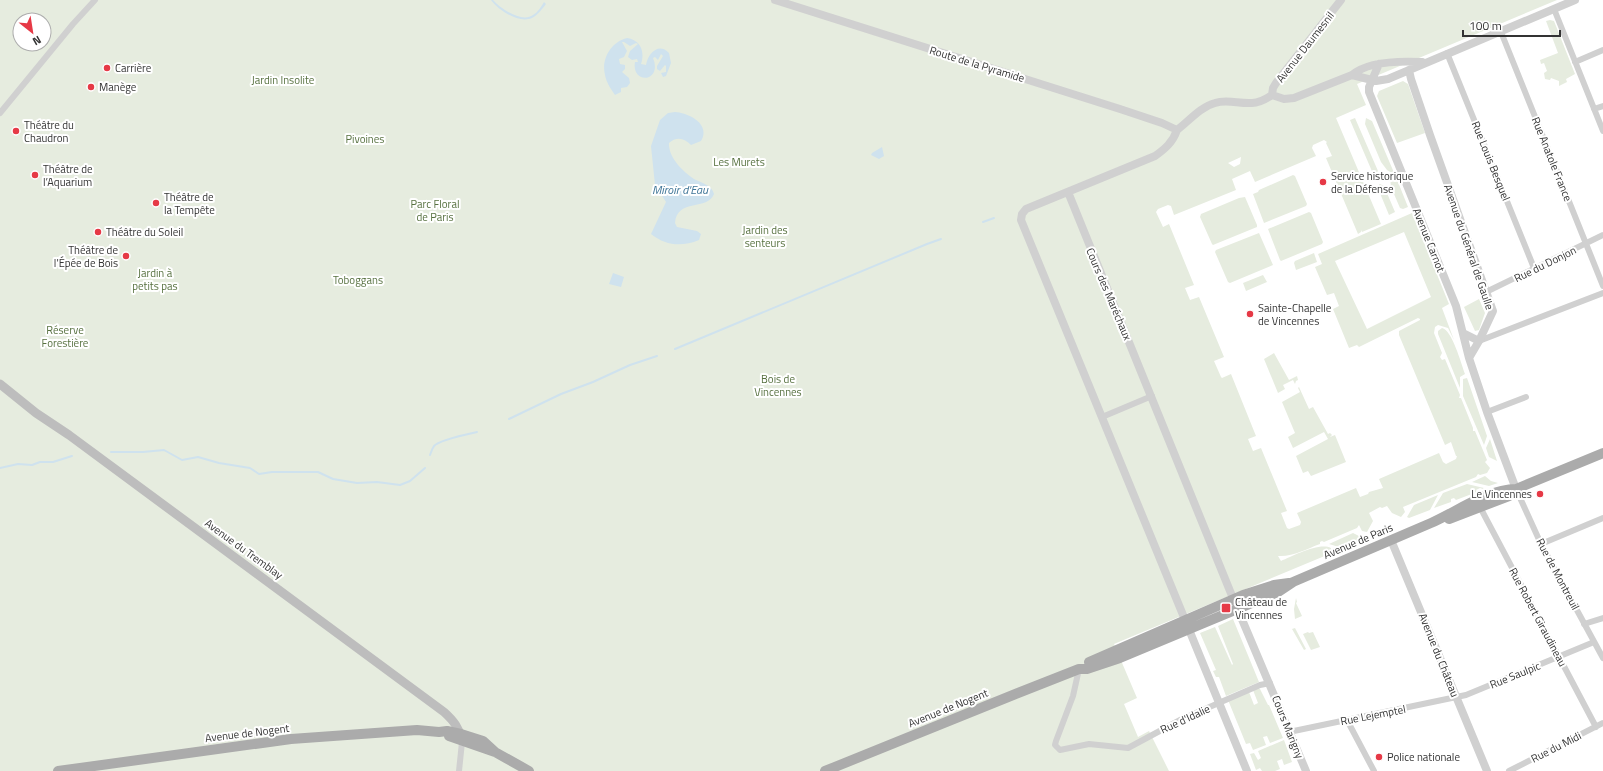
<svg xmlns="http://www.w3.org/2000/svg" width="1603" height="771" font-family="'Titillium Web',sans-serif">
<style>
.green{fill:#e6ecdf;fill-rule:evenodd}
.water{fill:#cfe2ee}
.lines{fill:none;stroke-linecap:round;stroke-linejoin:round}
.stream{stroke:#cfe2ee;stroke-width:2}
.minor{stroke:#d0d0d0;stroke-width:6}
.tertiary{stroke:#d0d0d0;stroke-width:8}
.secondary{stroke:#bdbdbd;stroke-width:9}
.primary{stroke:#ababab;stroke-width:10}
.poi-dot{fill:#e63946;stroke:#fff;stroke-width:1.5}
.labels{text-anchor:middle;stroke-width:4;stroke-linejoin:round;paint-order:stroke}
.street-label{font-size:11px;fill:#333;stroke:#fff}
.poi-label{font-size:11px;fill:#333;stroke:#fff;text-anchor:start}
.park-label{font-size:11px;fill:#56703f;stroke:#fff}
.water-label{font-size:12px;font-style:italic;fill:#3f7597;stroke:#fff}
</style>
<rect width="100%" height="100%" fill="#fff"/>
<path class="green" d="M0 0H1557L1357 84 1366 105 1336 118 1381 224 1362 232 1361 230V232L1358 234 1326 158 1332 156 1326 143 1327 142 1324 140 1313 145 1312 148 1316 156 1255 182 1250 171 1232 179 1236 190 1174 215 1171 206 1168 205 1158 209 1156 212 1163 227 1169 224 1194 285 1185 288 1190 300 1199 297 1224 357 1214 361 1221 377 1222 378 1231 374 1256 436 1248 439 1253 451 1261 448 1287 511 1281 513 1287 528 1289 529 1300 525 1301 522 1297 513 1356 488 1360 497 1368 494 1369 492 1383 488 1379 479 1439 453 1443 462 1446 464 1456 459 1457 456H1456L1451 442 1445 445 1399 335V331L1420 320V319L1418 318 1359 347 1357 345 1349 348 1333 309 1339 306 1334 293 1327 295 1315 267 1322 264 1318 254 1412 213 1449 304 1442 308 1454 340 1448 328 1438 325 1435 327 1434 333 1442 353 1440 357 1442 360 1445 359 1460 395 1459 398H1461L1473 428V431H1475L1487 460 1485 462 1490 468 1487 473 1480 475 1478 474 1476 477 1403 507 1405 512 1401 517 1392 513 1387 506 1382 508 1380 507 1369 513 1373 521 1367 532 1362 531 1359 525 1357 528 1324 542 1322 541 1320 542V544C1306 549 1293 557 1278 556L1281 561C1293 556 1319 542 1331 548V551L1327 555 1114 644 1137 698 1124 704 1138 737 1149 731 1169 771H0ZM20 20H44V44H20ZM1241 157 1240 164 1234 167 1228 163ZM1404 232 1431 297 1367 329 1335 261Z
M1550 20 1554 21 1575 74 1566 79 1567 82 1559 86V81L1551 78 1550 80 1545 79 1544 73 1547 71 1544 63 1541 64 1540 60 1558 53 1546 21Z
M1403 81 1408 84 1425 133 1397 143 1377 96 1379 91Z
M1355 118 1378 171 1376 173 1377 175 1374 176 1350 120Z
M1366 118 1372 121 1395 175 1387 170 1381 162 1365 124Z
M1293 175 1295 176 1307 204 1306 206 1264 223 1253 194 1258 192 1259 190Z
M1390 176 1396 177 1408 207 1403 209 1400 208 1391 187Z
M1380 184 1384 186 1395 212 1389 215 1377 186Z
M1245 197 1257 225V227L1213 245 1212 244 1200 217 1201 214 1239 198Z
M1309 212 1311 213 1323 242 1322 244 1281 261 1280 260 1268 229Z
M1259 233 1273 265 1230 283 1228 282 1215 252 1216 250Z
M1314 253 1317 262 1296 270 1294 263 1295 261Z
M1263 275 1267 282 1246 291 1243 283Z
M1479 299 1485 313 1479 330 1475 331 1464 307Z
M1442 328C1452 330 1461 363 1465 374L1460 377V388L1438 334V331Z
M1274 353 1289 380 1297 376 1298 380 1296 381 1295 384 1293 380 1283 385 1285 389 1278 393 1264 359Z
M1467 378 1487 436 1484 445 1463 396V379Z
M1299 387 1309 409 1313 407 1328 434 1330 433 1332 435 1330 437 1335 435 1346 462 1311 476 1308 471 1303 473 1296 456 1328 439 1324 432 1293 448 1288 437 1295 433 1282 402 1300 392 1298 388Z
M1490 439 1497 461 1489 457 1486 448Z
M1485 476 1491 481 1498 483 1489 486 1472 482Z
M1467 484 1484 488 1483 489 1480 488 1476 490 1477 492 1456 500 1454 498 1451 499V502L1434 508 1443 493Z
M1438 495 1430 510 1409 518 1407 517 1414 505Z
M1353 533 1363 538 1361 540 1351 545 1348 543 1339 547 1329 544Z
M1296 598 1297 602 1296 603 1302 616 1295 619 1294 609Z
M1233 619 1259 682 1226 696 1219 677H1216L1213 671 1216 670 1200 633 1215 627 1232 665 1233 664 1218 626Z
M1295 628 1306 649 1304 650 1292 629Z
M1308 632 1309 633 1313 632 1320 647 1311 650 1303 634Z
M1258 688 1260 689 1268 705H1269L1283 738 1270 743 1267 736 1263 737 1266 745 1253 750 1250 743 1246 744 1228 700 1249 692 1254 705 1258 703 1253 690Z
M1284 740 1292 762 1284 765 1282 759 1277 761 1280 769 1275 771H1262L1260 768 1256 770 1250 754 1254 753 1258 760 1261 758 1258 751Z"/>
<path class="water" d="M491 0H493C501 9 522 23 533 15 538 12 541 7 544 2L546 4C542 9 538 15 532 18 519 24 498 10 491 0Z
M627 38C641 40 645 52 641 64L646 65C648 53 659 42 669 53L671 63 666 76 663 77 661 73 666 72V66L665 65 660 71 657 69V66L663 56 661 54 658 60 655 57 653 58C663 82 631 85 635 62H638L637 59 632 60 628 57 630 51 638 44 636 43 630 46 624 42H622L627 51 624 57 619 59 620 64 625 65V69L622 72 629 78 630 83 627 87 621 88V92L615 95C611 89 606 82 605 75 601 59 611 42 627 38Z
M675 112C689 113 711 124 701 141L691 145C685 138 676 136 669 143 668 157 683 172 694 179 702 183 712 185 714 194 708 211 677 198 675 223L677 227 697 231 701 234 699 240C682 247 666 246 651 234L666 202 655 185 651 146 660 120 668 113Z
M882 147 884 156 879 159 871 155 872 153Z
M613 273 624 277 621 287 609 284Z"/>
<g class="lines">
<path class="stream" d="M983 222 994 218
M675 349 927 244 941 239
M509 419 561 394 593 382 630 365 657 356
M111 452H143L164 450 182 460 198 457 219 463 250 468 259 474 272 472H318L333 479 357 483 377 482 400 485 410 481 425 468
M430 455C431 452 432 449 434 446 439 440 468 434 477 432
M0 468 18 464 32 465 40 462H53L72 456"/>
<path class="minor" d="M1554 9 1603 131
M1501 32 1603 286
M1447 53 1534 268
M1575 62 1603 50
M1594 109 1603 106
M0 113 73 24 95 0
M1486 292 1603 235
M1479 341 1603 293
M1487 412 1526 397
M1102 417 1152 396
M1516 489 1541 544 1603 658
M1480 507 1596 727
M1541 544 1603 518
M1584 624 1603 618
M1079 669 1073 696 1056 741 1055 745 1060 750 1089 744 1128 748 1182 719 1260 685 1270 683
M1347 720 1374 771
M1289 732 1466 695 1594 642
M459 771 462 742
M1509 771 1603 723"/>
<path class="tertiary" d="M775 0 1120 109 1162 123 1177 130
M1379 64 1369 87V92L1456 306 1469 358
M1409 70 1411 79 1430 135 1493 311 1479 341 1469 358 1487 412 1516 489
M1352 75 1376 81 1388 79 1575 0
M1272 95 1284 99 1294 98 1352 75C1368 61 1402 61 1422 62
M1272 95 1273 88 1276 83 1341 0
M1177 130C1173 142 1165 149 1155 156L1026 209 1022 214 1021 220 1247 771
M1177 130C1189 121 1200 107 1215 103 1227 99 1239 104 1252 103 1259 103 1266 99 1272 95
M1068 192 1230 591 1306 771
M1463 333 1479 341
M1391 540 1487 771"/>
<path class="secondary" d="M0 384 36 413 69 435 444 712C454 721 459 728 462 740"/>
<path class="primary" d="M1449 519 1509 496 1516 489
M1089 662 1243 595 1274 585 1289 583
M449 736 495 752 529 771
M58 771 291 739 417 730 439 732 447 731 461 734 483 741 495 752
M825 771 1018 693 1079 669H1087L1120 658 1278 592 1293 582C1339 562 1385 543 1431 523 1456 512 1488 489 1516 489L1603 453"/>
</g>
<g class="poi-dot">
<circle cx="107" cy="68" r="4"/>
<circle cx="91" cy="87" r="4"/>
<circle cx="16" cy="131" r="4"/>
<circle cx="35" cy="175" r="4"/>
<circle cx="1323" cy="182" r="4"/>
<circle cx="156" cy="203" r="4"/>
<circle cx="98" cy="232" r="4"/>
<circle cx="126" cy="256" r="4"/>
<circle cx="1250" cy="314" r="4"/>
<circle cx="1540" cy="494" r="4"/>
<rect x="1221" y="603" width="10" height="10" rx="2"/>
<circle cx="1379" cy="757" r="4"/>
</g>
<g class="labels">
<g class="street-label">
<text transform="translate(1305 47) rotate(-52)" y="4">Avenue Daumesnil</text>
<text transform="translate(977 64) rotate(17)" y="4">Route de la Pyramide</text>
<text transform="translate(1552 159) rotate(68)" y="4">Rue Anatole France</text>
<text transform="translate(1491 161) rotate(68)" y="4">Rue Louis Besquel</text>
<text transform="translate(1429 240) rotate(68)" y="4">Avenue Carnot</text>
<text transform="translate(1469 247) rotate(71)" y="4">Avenue du Général de Gaulle</text>
<text transform="translate(1545 264) rotate(-26)" y="4">Rue du Donjon</text>
<text transform="translate(1109 294) rotate(67)" y="4">Cours des Maréchaux</text>
<text transform="translate(1358 541) rotate(-23)" y="4">Avenue de Paris</text>
<text transform="translate(244 549) rotate(36)" y="4">Avenue du Tremblay</text>
<text transform="translate(1558 574) rotate(62)" y="4">Rue de Montreuil</text>
<text transform="translate(1538 617) rotate(62)" y="4">Rue Robert Giraudineau</text>
<text transform="translate(1439 655) rotate(68)" y="4">Avenue du Château</text>
<text transform="translate(1515 675) rotate(-22)" y="4">Rue Saulpic</text>
<text transform="translate(948 708) rotate(-22)" y="4">Avenue de Nogent</text>
<text transform="translate(1373 715) rotate(-11)" y="4">Rue Lejemptel</text>
<text transform="translate(1185 719) rotate(-25)" y="4">Rue d'Idalie</text>
<text transform="translate(1288 727) rotate(68)" y="4">Cours Marigny</text>
<text transform="translate(247 733) rotate(-7)" y="4">Avenue de Nogent</text>
<text transform="translate(1556 747) rotate(-27)" y="4">Rue du Midi</text>
</g>
<g class="poi-label">
<text x="115" y="72">Carrière</text>
<text x="99" y="91">Manège</text>
<text x="24" y="129">Théâtre du<tspan x="24" dy="13">Chaudron</tspan></text>
<text x="43" y="173">Théâtre de<tspan x="43" dy="13">l’Aquarium</tspan></text>
<text x="1331" y="180">Service historique<tspan x="1331" dy="13">de la Défense</tspan></text>
<text x="164" y="201">Théâtre de<tspan x="164" dy="13">la Tempête</tspan></text>
<text x="106" y="236">Théâtre du Soleil</text>
<text x="118" y="254" text-anchor="end">Théâtre de<tspan x="118" dy="13">l'Épée de Bois</tspan></text>
<text x="1258" y="312">Sainte-Chapelle<tspan x="1258" dy="13">de Vincennes</tspan></text>
<text x="1532" y="498" text-anchor="end">Le Vincennes</text>
<text x="1235" y="606">Château de<tspan x="1235" dy="13">Vincennes</tspan></text>
<text x="1387" y="761">Police nationale</text>
</g>
<g class="park-label">
<text x="283" y="84">Jardin Insolite</text>
<text x="365" y="143">Pivoines</text>
<text x="739" y="166">Les Murets</text>
<text x="435" y="208">Parc Floral<tspan x="435" dy="13">de Paris</tspan></text>
<text x="765" y="234">Jardin des<tspan x="765" dy="13">senteurs</tspan></text>
<text x="155" y="277">Jardin à<tspan x="155" dy="13">petits pas</tspan></text>
<text x="358" y="284">Toboggans</text>
<text x="65" y="334">Réserve<tspan x="65" dy="13">Forestière</tspan></text>
<text x="778" y="383">Bois de<tspan x="778" dy="13">Vincennes</tspan></text>
</g>
<g class="water-label">
<text x="680" y="194">Miroir d'Eau</text>
</g>
</g>
<g transform="translate(32 32) rotate(150)"><circle r="19" fill="#ffffff" stroke="#adadad"/>
<path d="M0-3L7 15L0 10L-7 15Z" fill="#e63946"/>
<text y="-6" font-size="11" font-weight="bold" text-anchor="middle" fill="#333333">N</text>
</g>
<path d="M1463 30v6h97v-6" fill="none" stroke="#333333" stroke-width="2"/>
<text x="1469" y="30" font-size="12" fill="#333333" stroke="#ffffff" stroke-width="3" paint-order="stroke">100 m</text>
</svg>
